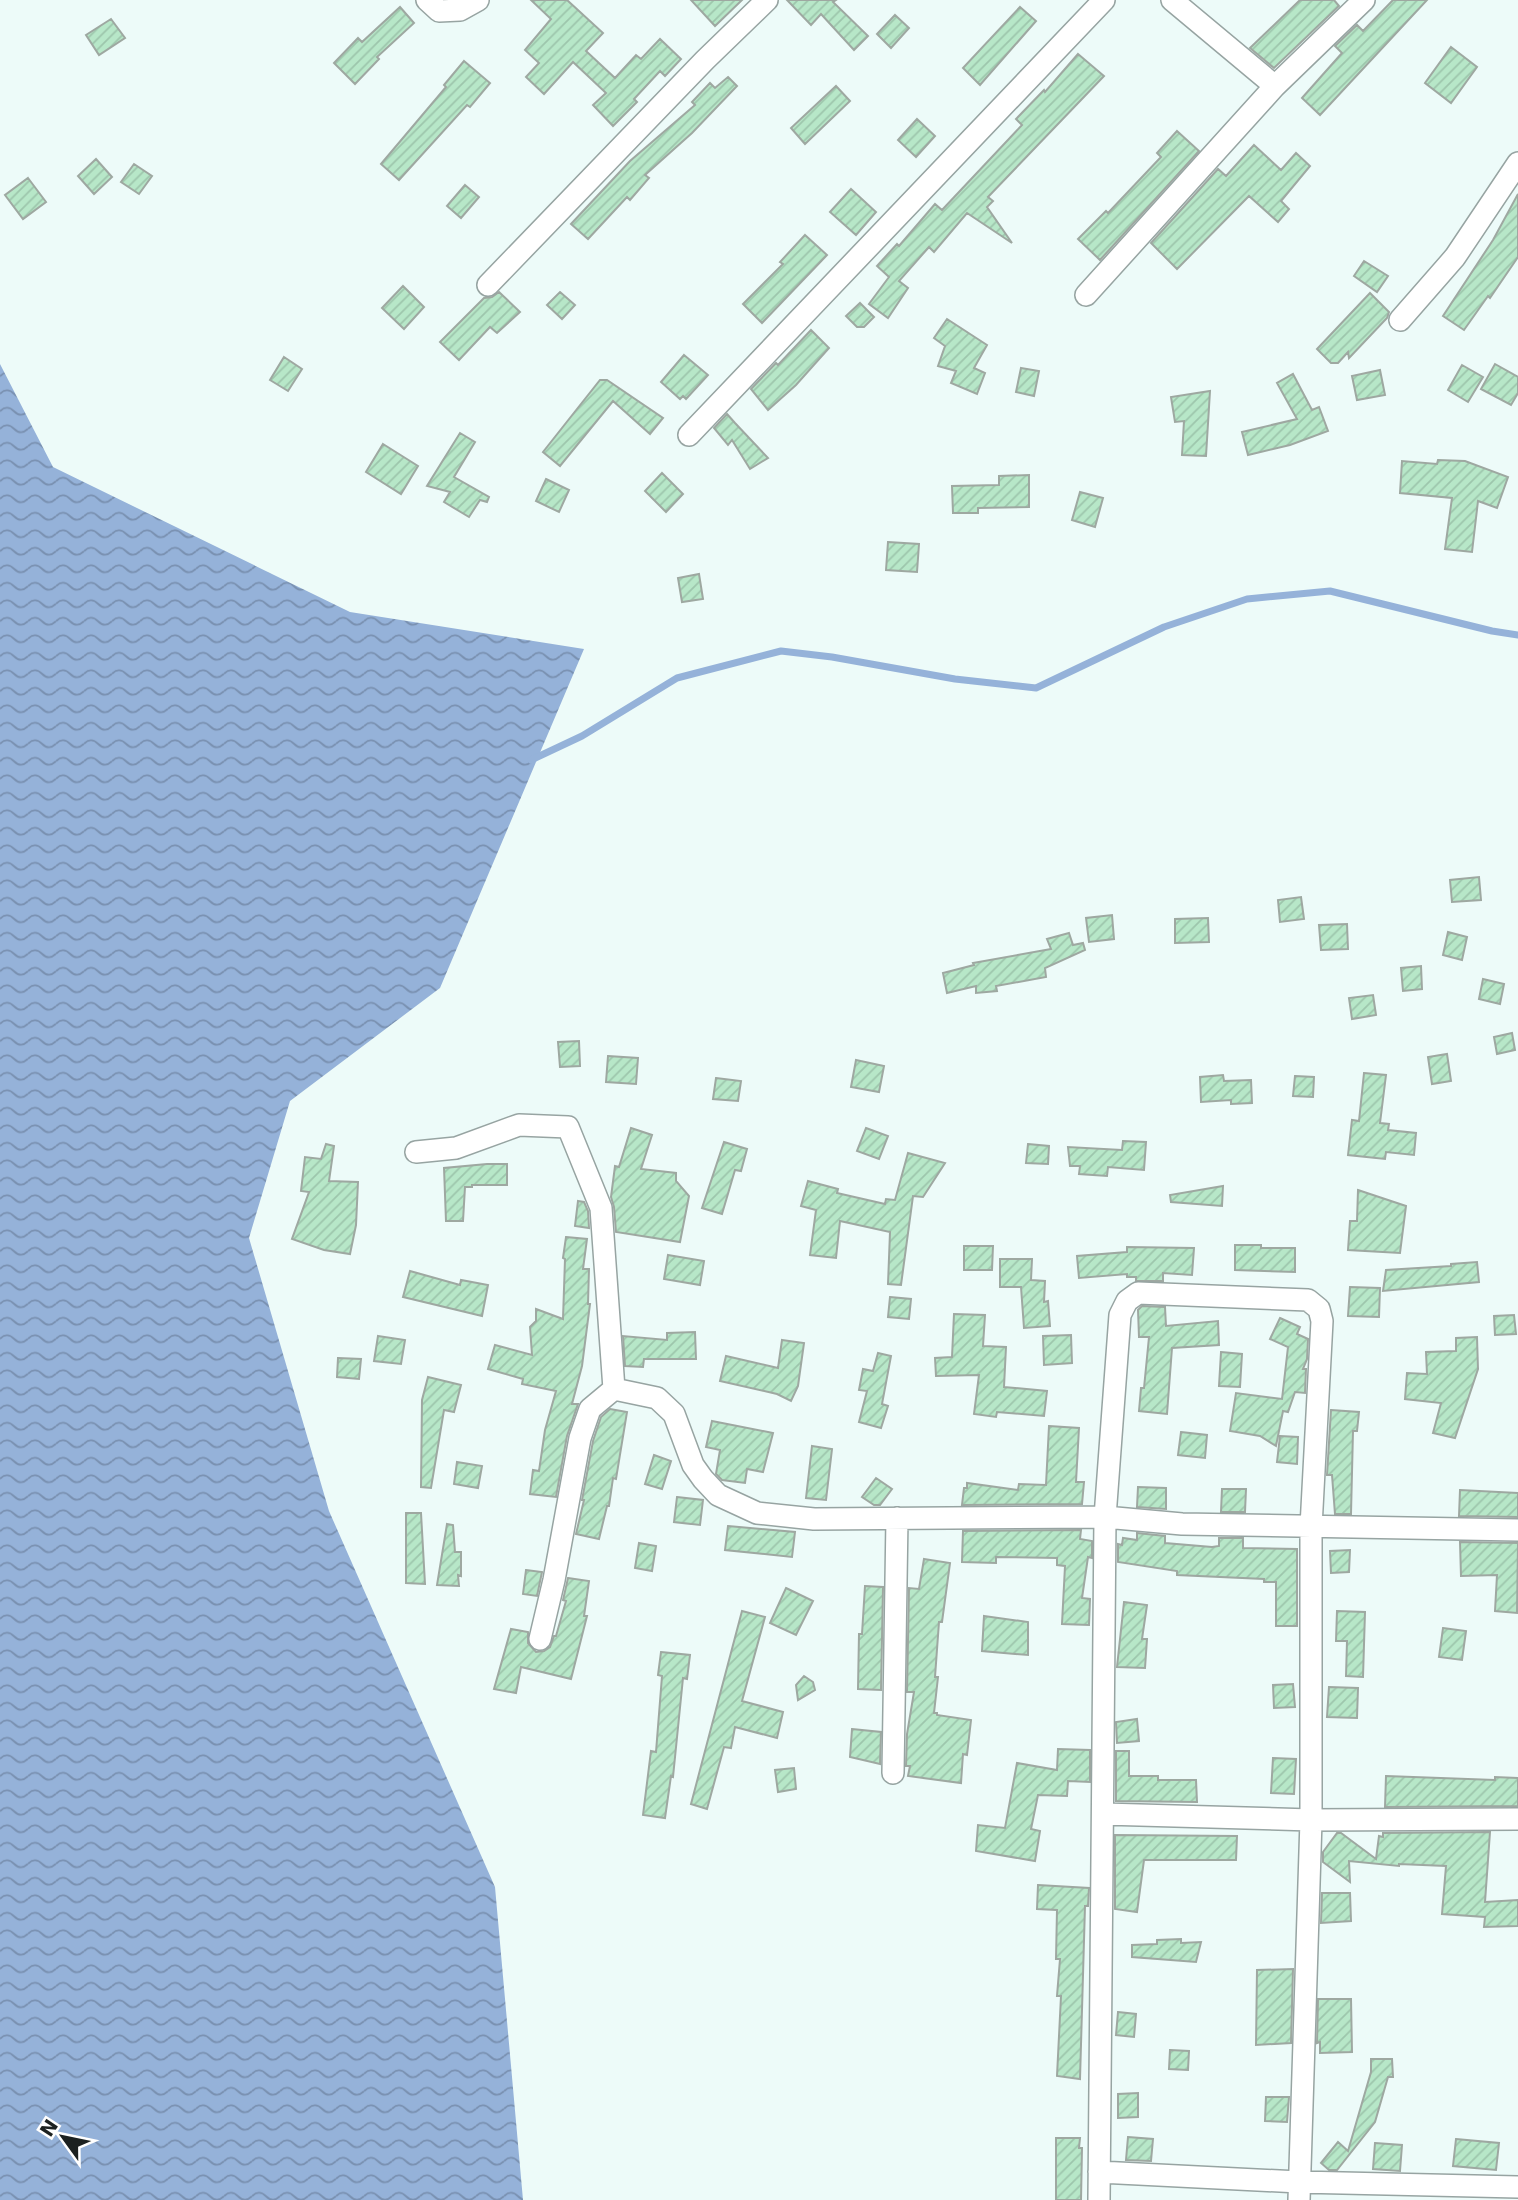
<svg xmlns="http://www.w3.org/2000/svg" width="1518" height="2200" font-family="'DejaVu Sans',sans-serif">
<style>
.water{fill:url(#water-waves)}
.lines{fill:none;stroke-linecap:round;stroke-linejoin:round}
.stream{stroke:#95b2d9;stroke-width:7}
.building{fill:url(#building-hatch);stroke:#9ea8a1;stroke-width:2}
.street-casing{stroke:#97a4a2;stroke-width:24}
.street{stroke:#fff;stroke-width:21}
</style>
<defs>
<pattern id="water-waves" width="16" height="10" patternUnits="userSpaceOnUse" patternTransform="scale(1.75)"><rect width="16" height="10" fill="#95b2d9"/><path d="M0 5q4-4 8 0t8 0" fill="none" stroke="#7990b0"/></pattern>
<pattern id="building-hatch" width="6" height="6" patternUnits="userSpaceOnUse" patternTransform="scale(1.75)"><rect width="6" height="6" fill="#b7e7c8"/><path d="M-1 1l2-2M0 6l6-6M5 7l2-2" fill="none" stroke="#9dc6ac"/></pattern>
</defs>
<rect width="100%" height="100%" fill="#edfbf9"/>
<path class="water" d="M0 364 53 467 350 612 584 649 440 988 290 1101 249 1238 329 1511 495 1887 523 2200H0Z"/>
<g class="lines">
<path class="stream" d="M531 760 582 736 677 678 781 651 832 657 955 679 1036 688 1164 627 1247 599 1330 591 1492 631 1518 635"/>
</g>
<path class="building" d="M531 0H567L603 33 586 51 615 78 636 55 641 59 660 39 681 59 665 76 660 71 634 99 637 102 613 126 593 105 606 93 573 62 544 94 526 77 539 63 525 50 551 19Z
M691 0H742L715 26Z
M787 0H836L833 2 868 36 854 50 821 14 811 25Z
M1300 0H1334L1339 6 1274 68 1250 48Z
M1393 0H1427L1320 115 1302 98 1342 53 1335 46 1357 25 1363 31Z
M400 7 414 23 377 57 379 59 355 84 334 63 358 38 362 42Z
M1020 7 1036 21 980 85 963 68Z
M895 15 909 28 891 48 877 34Z
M111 19 125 38 99 55 86 35Z
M1451 47 1477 67 1451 103 1425 83Z
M1078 54 1104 76 988 197 993 201 987 207 1012 243 967 213 934 252 929 247 899 281 908 288 888 318 869 304 889 277 877 266 897 244 899 246 935 204 942 210 1022 125 1016 119 1044 90 1045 92Z
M464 61 490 83 470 107 467 105 399 180 381 164 446 87 444 85Z
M728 77 737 86 692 133 645 175 649 178 630 200 627 197 588 239 571 224 630 161 695 105 692 102 710 83 715 88Z
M836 86 850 101 805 144 791 128Z
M917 119 935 136 916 157 898 140Z
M1177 131 1199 151 1100 260 1078 239 1106 211 1108 213 1161 157 1157 153Z
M1254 145 1281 170 1296 153 1310 166 1281 201 1289 209 1278 222 1249 196 1177 269 1151 243 1218 169 1226 176Z
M96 159 112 177 94 194 78 176Z
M134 164 152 176 139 194 121 182Z
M28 178 46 202 23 219 5 195Z
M465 185 479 197 461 218 447 206Z
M851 189 876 212 856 235 830 212Z
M1518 194V257L1490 298 1488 296 1464 330 1443 316 1493 240Z
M805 235 827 255 762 323 743 304 783 264 780 262Z
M1364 261 1388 276 1377 292 1354 276Z
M403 286 424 307 404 329 382 308Z
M499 292 520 312 497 333 490 327 459 360 440 342 484 298 492 297Z
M560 292 575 305 562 319 547 305Z
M1370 293 1389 312 1387 318 1349 358 1348 352 1338 363H1331L1317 349Z
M860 303 874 317 864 327H857L846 316Z
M947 319 987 345 974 368 985 373 977 394 951 383 956 371 938 366 945 346 934 338Z
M811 330 829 348 796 385 768 410 751 389 776 363 778 365Z
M684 355 708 375 686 399 683 396 680 399 661 382Z
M284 357 302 369 288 391 270 380Z
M1495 364 1518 377V393L1511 405 1481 389Z
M1462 365 1483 377 1468 402 1448 390Z
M1021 368 1039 371 1034 396 1016 392Z
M1380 370 1385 395 1357 400 1352 376Z
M1293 374 1312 410 1319 407 1328 431 1290 445 1248 455 1242 432 1297 419 1277 383Z
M600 380H607L663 418 650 434 613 401 560 466 543 452Z
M1210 391 1206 456 1182 455 1184 421 1175 422 1171 397Z
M727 414 735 423 768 458 750 469 732 440 728 445 714 428Z
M460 433 475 442 454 477 489 497 487 502 480 500 469 517 444 502 450 492 427 486Z
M383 444 418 466 401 494 366 472Z
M1438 460 1465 461 1508 477 1497 508 1478 501 1472 552 1445 549 1452 498 1400 493 1402 461 1437 464Z
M662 473 683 494 666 512 645 491Z
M1029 475V507L978 508V513H953L952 486 999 485V476Z
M546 479 569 490 559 512 536 501Z
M1080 492 1103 498 1095 527 1072 520Z
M888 542 919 544 917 572 886 570Z
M699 574 703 599 682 602 678 578Z
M1479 877 1481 900 1452 902 1450 880Z
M1301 897 1304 919 1280 922 1278 900Z
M1112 915 1114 939 1089 942 1086 918Z
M1208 918 1209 942 1175 943V919Z
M1347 924 1348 949 1321 950 1319 925Z
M1448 932 1467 937 1462 960 1443 955Z
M1069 933 1073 945 1083 943 1085 950 1045 968 1046 977 996 986 997 991 976 993V986L947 993 943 973 974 965 973 963 1051 949 1047 939Z
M1421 966 1422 989 1403 991 1401 968Z
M1483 979 1504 984 1500 1004 1479 999Z
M1373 995 1376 1015 1352 1019 1349 998Z
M1512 1033 1515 1050 1497 1054 1494 1037Z
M579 1041 580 1066 560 1067 558 1042Z
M1447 1054 1451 1081 1432 1084 1428 1057Z
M608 1056 638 1058 636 1084 606 1082Z
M856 1060 884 1066 879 1092 851 1087Z
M1364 1073 1386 1075 1380 1123 1389 1124 1388 1130 1416 1133 1414 1155 1386 1152 1385 1159 1348 1155 1352 1120 1359 1121Z
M1223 1075 1224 1081 1251 1080 1252 1103 1231 1104V1100L1201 1102 1200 1077Z
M1295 1076 1314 1077 1313 1097 1293 1096Z
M716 1078 741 1081 738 1101 713 1099Z
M631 1128 652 1135 641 1169 676 1173V1181L689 1196 680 1242 616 1232 614 1207 611 1197 615 1166 619 1167Z
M866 1128 888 1136 879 1159 857 1151Z
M1123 1141 1146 1142 1144 1170 1108 1167 1107 1176 1079 1174 1080 1166H1070L1068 1147 1122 1150Z
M724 1142 747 1149 741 1171 735 1170 722 1214 702 1208Z
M326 1144 334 1146 329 1181 358 1182 356 1225 350 1254 324 1250 292 1239 309 1192 301 1191 305 1157 321 1159Z
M1028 1144 1049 1146 1048 1164 1026 1163Z
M908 1153 945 1163 923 1197 913 1196 901 1285 888 1284 890 1232 840 1221 836 1258 810 1255 816 1210 801 1206 808 1181 838 1189 837 1193 885 1204 886 1199 895 1200Z
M487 1164H507V1185H472V1187H465L463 1221H446L444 1168Z
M1223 1186 1222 1206 1171 1202 1170 1195Z
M1358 1190 1406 1206 1400 1253 1348 1250 1350 1221H1357Z
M578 1201 584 1202 588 1211 589 1228 575 1226Z
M566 1237 587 1239 583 1269H589L588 1304H590L582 1366 572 1404H578L567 1436 556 1497 530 1494 533 1470 539 1471 545 1430 556 1391 522 1384 523 1379 488 1369 495 1345 532 1355 530 1327 536 1321V1309L563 1319 565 1259 563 1258Z
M1235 1245H1261V1248H1295V1272L1235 1270Z
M964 1246H993L992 1270H964Z
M1127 1247 1194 1248 1192 1275 1163 1273V1281H1136V1277H1127V1274L1079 1278 1077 1256 1127 1252Z
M668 1255 704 1261 700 1285 664 1279Z
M1000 1259H1032L1031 1280 1045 1281 1044 1302 1048 1301 1050 1326 1024 1328 1021 1287H1000Z
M1477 1262 1479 1282 1383 1291 1386 1270 1451 1266V1264Z
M410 1271 460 1285 461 1280 488 1285 482 1316 403 1297Z
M1350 1287 1380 1288 1379 1317 1348 1316Z
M890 1297 911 1299 909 1319 888 1317Z
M1142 1306 1165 1307 1166 1326 1218 1321 1219 1345 1172 1348 1167 1414 1139 1411 1141 1388H1144L1149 1337H1139L1138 1310Z
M954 1314 985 1315 983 1346 1006 1347 1004 1387 1047 1391 1044 1416 997 1412 996 1417 974 1414 979 1375 936 1376 935 1358 952 1357Z
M1514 1315 1516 1334 1495 1335 1494 1316Z
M1280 1318 1300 1327 1297 1334 1308 1339 1307 1359 1303 1369H1306L1305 1393 1295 1392 1288 1412 1283 1411 1276 1446 1260 1436 1230 1431 1236 1393 1282 1399 1288 1347 1270 1339Z
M695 1332 696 1359H644L643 1367 625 1366 623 1336 667 1340V1333Z
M1071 1335 1072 1363 1044 1365 1043 1336Z
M378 1336 405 1340 401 1364 374 1361Z
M1477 1337 1478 1369 1455 1438 1433 1433 1441 1403 1405 1399 1407 1373 1427 1374 1426 1352 1456 1351V1338Z
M782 1340 804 1343 798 1386 791 1401 777 1394 720 1381 726 1356 778 1368Z
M1221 1352 1242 1354 1240 1387 1219 1386Z
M878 1353 891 1356 882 1404 888 1406 881 1428 859 1422 867 1391 859 1390 863 1369 873 1371Z
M338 1358 361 1359 359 1379 337 1377Z
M428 1377 461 1385 454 1412 444 1410 431 1488 421 1487 422 1400Z
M610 1409 627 1412 616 1479 613 1478 609 1506H607L599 1539 576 1534 584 1500H582L593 1441 601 1417Z
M1331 1410 1359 1412 1357 1431H1353L1351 1514H1335L1332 1475H1327Z
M712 1421 773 1433 763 1472 747 1469 745 1483 722 1480 716 1474 720 1450 706 1447Z
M1049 1426 1079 1428 1076 1482H1084L1082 1504 962 1505 964 1488H967V1483L1018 1490 1019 1484 1046 1485Z
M1181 1432 1207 1435 1205 1458 1178 1455Z
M1280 1436 1298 1437 1297 1464 1277 1462Z
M812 1446 832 1449 826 1500 806 1498Z
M654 1455 671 1461 662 1489 645 1484Z
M457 1462 482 1466 478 1488 454 1484Z
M876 1478 892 1489 880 1505H874L862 1497Z
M1138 1487 1166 1488V1509L1137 1507Z
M1222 1489H1246L1245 1512H1221Z
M1460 1490 1518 1493V1517L1459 1516Z
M677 1497 703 1500 700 1525 674 1522Z
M406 1513H421L425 1584 406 1583Z
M447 1524 453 1525 455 1552H461V1576L458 1575 459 1586 437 1585Z
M728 1526 795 1532 792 1557 725 1550Z
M1081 1530 1080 1539 1092 1541V1558L1088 1557 1082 1598 1090 1599 1089 1625 1062 1624 1065 1566 1057 1565V1558L996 1557V1563L962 1562 963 1531Z
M1137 1533 1165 1536V1543L1212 1547 1219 1546V1538H1243V1548L1297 1549V1626H1276V1582H1264V1579L1177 1575V1571L1118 1562V1544L1122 1545 1123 1538 1137 1540Z
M1460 1542 1518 1543 1517 1613 1495 1611 1497 1575 1461 1576Z
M639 1543 656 1546 652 1571 635 1568Z
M1350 1550 1349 1572 1331 1573 1330 1551Z
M924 1559 950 1563 942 1622H939L935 1677H938L934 1713H937V1715L971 1720 967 1755 963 1754 961 1783 908 1776 910 1766H906L907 1734 914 1692H907L909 1588 919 1589Z
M526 1570 542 1572 537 1596 523 1594Z
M568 1578 589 1581 584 1616H587L571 1679 521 1667 516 1693 494 1689 511 1629 528 1632V1643L536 1652 544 1651 550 1647 554 1636H556L566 1601 563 1600Z
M865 1586 883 1587 881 1690 858 1689 859 1634H862Z
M786 1588 813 1601 796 1635 770 1623Z
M1124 1602 1147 1605 1142 1639H1147L1145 1668 1117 1667Z
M742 1611 765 1617 742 1701 783 1712 777 1738 735 1727 731 1748 724 1747 707 1809 691 1804Z
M1337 1611 1365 1612 1363 1677 1346 1676 1347 1641H1336Z
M984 1616 1028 1622V1655L982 1651Z
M1443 1628 1466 1631 1462 1660 1439 1657Z
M661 1652 690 1655 687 1679 683 1678 673 1777 671 1776 665 1818 643 1815 651 1751 656 1752 662 1676 658 1675Z
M804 1676 813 1682 815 1690 798 1700 796 1685Z
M1293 1684 1295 1707 1274 1708 1273 1685Z
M1329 1687 1358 1688 1357 1718 1327 1717Z
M1137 1719 1139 1741 1117 1743 1116 1722Z
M852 1729 881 1732 880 1764 850 1757Z
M1058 1749 1090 1750V1782L1068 1781 1067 1796 1038 1795 1031 1829 1040 1831 1035 1861 976 1851 978 1825 1005 1828 1017 1763 1057 1770Z
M1116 1751H1129V1776H1158V1780H1196L1197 1802 1116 1801Z
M1273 1758 1296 1759 1294 1794 1271 1793Z
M794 1768 796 1789 778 1792 775 1770Z
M1386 1776 1495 1780V1777L1518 1778V1806L1385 1807Z
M1490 1832 1485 1902 1518 1900V1926L1484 1927 1485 1917 1442 1914 1446 1866 1399 1864V1866L1349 1861 1350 1882 1323 1862V1852L1337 1833H1341L1376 1859 1379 1836 1383 1837V1833Z
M1115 1835 1237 1836 1236 1860H1144L1137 1912 1115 1909Z
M1038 1885 1089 1888 1088 1906H1085L1080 2079 1057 2076 1061 1996H1057L1060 1959H1056L1057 1910 1037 1909Z
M1322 1893H1350L1351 1921 1321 1923Z
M1181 1939V1943L1201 1942 1196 1962 1132 1957V1945L1157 1944V1940Z
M1293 1969 1291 2043 1256 2045 1257 1970Z
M1318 1999H1351L1352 2052 1320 2053V2042L1317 2043Z
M1118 2012 1136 2014 1134 2037 1116 2035Z
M1170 2050 1189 2051 1188 2070 1169 2069Z
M1371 2059H1392L1393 2077H1388L1375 2122 1337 2170H1329L1321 2163 1338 2142 1348 2151 1371 2072Z
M1138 2093V2117L1118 2118V2094Z
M1266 2097H1289L1287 2122 1265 2121Z
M1128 2137 1153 2139 1151 2161 1126 2160Z
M1056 2138H1080L1079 2148H1082L1081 2200H1056Z
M1456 2139 1499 2143 1496 2170 1453 2166Z
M1375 2143 1402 2145 1400 2171 1373 2169Z"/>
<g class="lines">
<defs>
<path id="street" d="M427 0 439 11 460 10 478 0
M1172 0 1275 86
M488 285 705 60 767 0
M1086 295 1275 86 1364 0
M1400 320 1455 257 1518 163
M689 435 1104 0
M416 1152 456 1148 519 1125 568 1127 601 1208 614 1389
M540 1639 554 1580 580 1438 590 1409 614 1389 657 1398 674 1414 693 1465 703 1479 718 1495 757 1513 814 1519 1105 1517 1182 1524 1518 1530
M893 1773 897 1518
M1104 1814 1311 1820 1518 1819
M1099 2172 1299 2182 1518 2187
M1099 2200 1105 1517 1120 1315 1127 1301 1138 1293 1308 1300 1319 1309 1322 1321 1311 1527V1820L1299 2200"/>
</defs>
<use href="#street" class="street-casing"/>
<use href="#street" class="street"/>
</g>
<g transform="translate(63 2137) rotate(303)" stroke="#ffffff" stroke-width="5" paint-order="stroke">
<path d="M0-5L12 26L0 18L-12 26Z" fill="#1c2120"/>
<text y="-10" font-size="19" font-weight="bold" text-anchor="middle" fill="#1c2120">N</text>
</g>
</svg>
